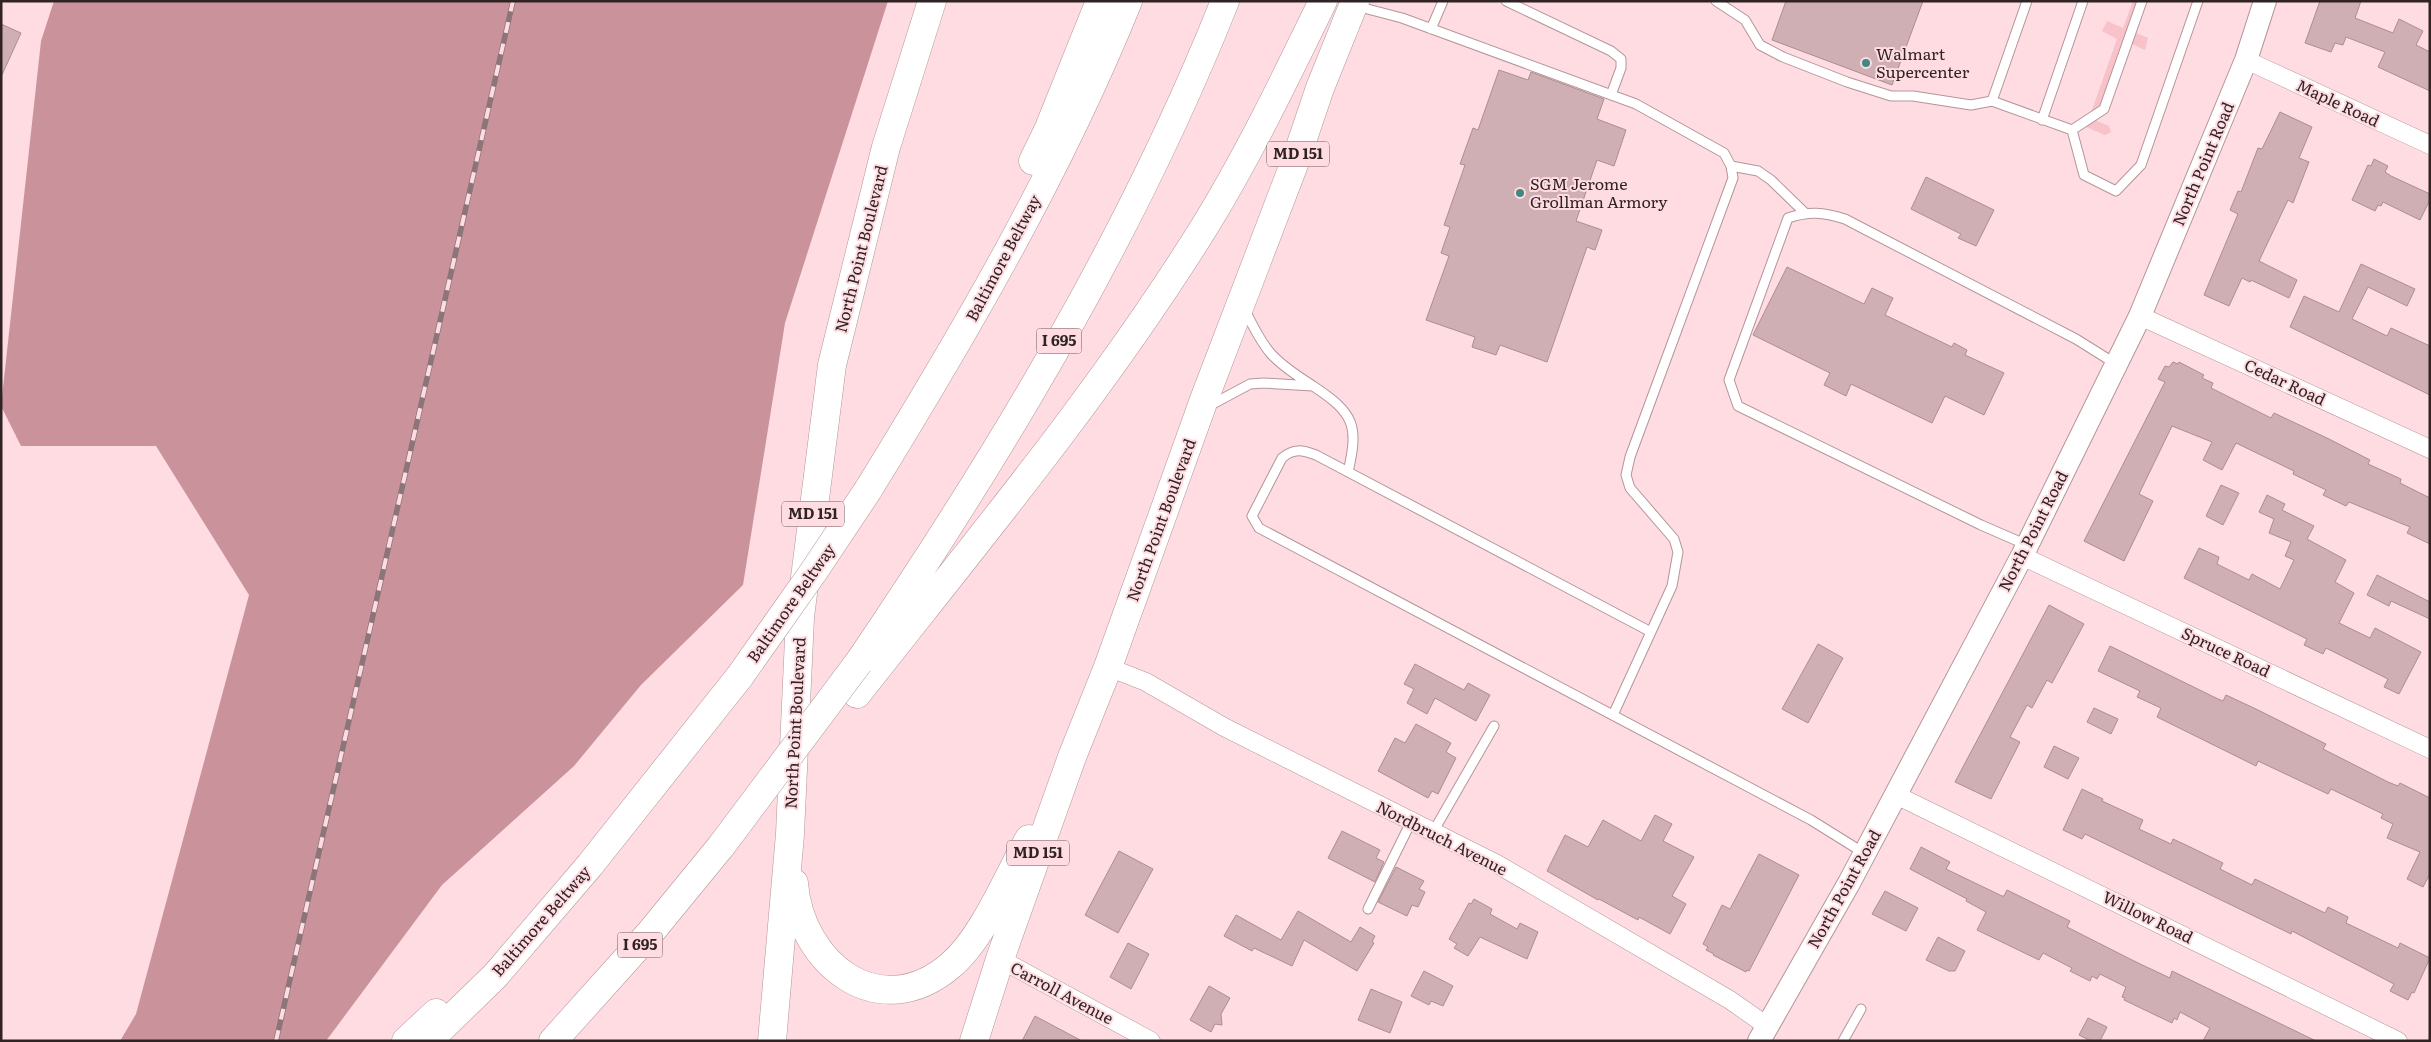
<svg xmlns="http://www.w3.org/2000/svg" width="2431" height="1042" font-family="Literata,serif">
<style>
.green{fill:#f7c2ca}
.forest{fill:#ca939c}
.building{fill:#cfafb3;stroke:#ac8d92}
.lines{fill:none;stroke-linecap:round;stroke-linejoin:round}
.service-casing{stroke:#b49599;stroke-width:11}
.minor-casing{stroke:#b49599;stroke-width:19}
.tertiary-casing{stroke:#b49599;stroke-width:24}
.primary-casing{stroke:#b49599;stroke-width:29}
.motorway-casing{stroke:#b49599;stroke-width:29}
.service{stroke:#fff;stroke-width:9}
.minor{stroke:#fff;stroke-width:18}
.tertiary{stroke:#fff;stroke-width:22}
.primary{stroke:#fff;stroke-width:28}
.motorway{stroke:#fff;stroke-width:28}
.rail-casing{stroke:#8b7578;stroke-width:5.5}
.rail{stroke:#fedce1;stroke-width:4;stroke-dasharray:11;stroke-linecap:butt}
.motorway-bridge-casing{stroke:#b49599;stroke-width:29;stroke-linecap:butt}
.motorway-bridge{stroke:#fff;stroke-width:28}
.poi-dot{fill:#418882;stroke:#fedce1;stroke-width:2}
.labels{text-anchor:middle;stroke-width:4;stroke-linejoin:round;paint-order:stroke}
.shield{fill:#fedce1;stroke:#6d5a5d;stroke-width:1}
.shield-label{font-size:15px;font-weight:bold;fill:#2f2324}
.poi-label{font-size:16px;fill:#2f2324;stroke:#fedce1;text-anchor:start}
.street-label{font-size:16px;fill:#2f2324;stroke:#fedce1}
</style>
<rect width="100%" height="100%" fill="#fedce1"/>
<path class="green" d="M2133 1H2141L2130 30 2148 38 2145 50 2125 41 2097 121 2109 126 2111 132 2105 135 2086 127 2117 39 2102 31 2107 21 2123 28Z"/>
<path class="forest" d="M54 1H888L785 323 743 585 641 685 574 766 442 885 326 1041H120L136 1014 249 595 156 446H21L1 406 41 41Z"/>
<path class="building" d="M1786 1H1923L1892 85 1772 40Z
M2320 1H2361L2355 18 2393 33 2399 19 2423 31 2416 45 2430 52V91L2378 67 2385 52 2346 37 2343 45 2335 43 2331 52 2305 43Z
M1 24 21 33 1 77Z
M1499 70 1528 80 1531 72 1604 99 1597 119 1626 130 1614 166 1597 160 1576 221 1602 230 1595 250 1587 247 1547 362 1500 345 1496 355 1472 347 1475 337 1426 320 1449 256 1441 253 1450 227 1444 225 1465 165 1460 164 1473 128 1478 130Z
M2280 112 2312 127 2299 158 2309 162 2293 203 2288 200 2259 261 2297 280 2289 298 2251 280 2250 282 2242 278 2229 306 2204 295 2238 214 2230 210 2238 191 2241 192 2258 148 2262 149Z
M2374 159 2388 166 2385 172 2391 176 2430 194V200L2420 220 2383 202 2381 206 2378 205 2375 211 2352 200 2368 165 2371 166Z
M1926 177 1994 210 1976 246 1958 238 1961 234 1911 209Z
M2361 264 2415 289 2407 306 2368 287 2352 319 2387 336 2391 328 2430 346V395L2290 327 2304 296 2339 312Z
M1787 267 1864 304 1872 288 1893 298 1885 315 1952 347 1954 343 1967 350 1965 355 2004 373 1984 415 1945 396 1932 423 1851 384 1846 396 1824 385 1830 373 1753 335Z
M2173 362 2178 364 2179 362 2204 375 2202 378 2213 383 2211 388 2271 418 2274 413 2329 439 2370 460 2368 464 2401 479 2400 483 2430 498V544L2407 533 2410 527 2349 502 2346 506 2323 495 2326 490 2293 474 2294 471 2236 443 2222 470 2203 460 2212 442 2172 426 2139 494 2153 501 2124 561 2084 541 2165 382 2158 379 2165 366 2169 367Z
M2221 485 2239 493 2223 525 2206 516Z
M2267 495 2285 504 2282 510 2314 526 2307 539 2346 560 2335 582 2354 593 2339 623 2370 638 2375 628 2421 652 2399 694 2384 687 2388 679 2326 648 2323 654 2304 645 2307 639 2184 578 2199 548 2219 557 2217 564 2249 580 2252 574 2280 589 2294 560 2285 556 2291 542 2269 533 2274 519 2259 512Z
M2377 575 2430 602V619L2391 601 2389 606 2367 595Z
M2049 605 2084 624 2052 683 2047 680 2032 708 2027 705 2010 737 2020 742 1991 799 1955 782Z
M1818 644 1843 658 1808 723 1782 709Z
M2110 646 2216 698 2223 701 2226 695 2258 710 2326 744 2323 749 2329 752 2388 782 2398 786 2400 783 2430 798V874L2423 887 2407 879 2420 852 2387 838 2393 824 2381 818 2383 814 2331 789 2328 794 2258 761 2256 766 2157 717 2161 708 2137 697 2140 691 2098 671Z
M1415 664 1464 690 1468 683 1490 695 1476 721 1435 698 1427 714 1407 703 1414 689 1404 684Z
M2094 708 2118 719 2111 734 2087 722Z
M1416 724 1451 743 1446 752 1456 758 1438 794 1432 791 1428 798 1378 771 1395 738 1405 743Z
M2054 746 2079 758 2068 779 2044 767Z
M2082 789 2103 799 2102 801 2143 820 2139 829 2171 844 2173 839 2188 846 2223 863 2220 869 2252 885 2255 879 2325 913 2328 907 2348 917 2346 923 2398 948 2400 943 2430 958 2414 993 2412 992 2408 1000 2390 991 2394 984 2292 931 2291 934 2085 834 2082 839 2063 830Z
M1655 815 1672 824 1663 841 1694 857 1672 896 1686 904 1670 934 1639 917 1638 920 1599 899 1598 900 1547 871 1565 835 1588 847 1603 820 1641 841Z
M1342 831 1380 850 1376 858 1384 862 1375 882 1328 858Z
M1921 847 1950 862 1946 869 2002 896H2004L2007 890 2070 921 2067 927 2136 962 2170 978 2172 971 2316 1041H2203L2210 1028 2180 1012 2177 1020 2174 1018 2172 1023 2124 1000 2125 998 2122 997 2126 987 2100 974 2097 979 2092 976 2090 981 2070 971 2072 968 2043 953 2039 960 1977 930 1986 912 1966 901 1967 899 1910 869Z
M1119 851 1153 869 1118 933 1085 915Z
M1759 854 1799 875 1749 971 1747 970 1746 972 1713 955 1714 954 1706 950 1708 947 1703 944 1722 905 1730 909Z
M1396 867 1424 881 1419 889 1425 892 1418 907 1412 905 1407 916 1378 902Z
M1885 891 1918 908 1906 931 1872 914Z
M1474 899 1492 909 1490 914 1517 929 1520 923 1538 932 1527 959 1480 937 1468 956 1454 948 1457 944 1449 939 1469 903 1471 904Z
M1298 911 1351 942 1360 927 1375 936 1372 942 1374 943 1357 971 1304 940 1292 966 1254 948 1252 951 1224 936 1236 915 1281 940Z
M1938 937 1965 951 1955 971H1949L1926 960Z
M1128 943 1149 954 1131 989 1110 977Z
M1424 971 1453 986 1443 1006 1431 1001 1429 1005 1411 996Z
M1209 986 1230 998 1221 1014 1222 1025 1215 1024 1211 1032 1190 1020Z
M1371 989 1402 1002 1390 1033 1358 1020Z
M1035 1016 1082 1041H1022Z
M2088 1018 2107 1027 2100 1041H2091L2079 1035Z"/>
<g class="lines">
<defs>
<path id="service" d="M1506 1 1611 51 1621 59V68L1611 95
M1716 1 1745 20 1760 45 1783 57 1847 82 1891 96H1913L1971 105 1992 101 2027 1
M1356 6 1402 18 1636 104 1724 153 1731 166 1733 178 1630 457 1626 475 1630 488 1674 539 1678 552 1672 586 1613 715
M1431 29 1443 1
M1992 101 2072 130 2084 175 2116 191 2141 165 2198 1
M2042 120 2083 1
M2072 130 2104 109 2142 1
M1731 166 1758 171 1771 180 1805 213
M1313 386C1354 413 1359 425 1348 472
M1209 406 1250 384 1264 383 1313 386C1272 360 1265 352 1244 308
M2027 545 1981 525 1738 406 1729 380 1788 218C1809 211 1823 212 1845 219L2076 339 2116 364
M1651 632 1316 455C1302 450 1294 448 1282 458L1252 516 1259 528 1811 820 1864 853
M1433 832 1494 726
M1368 909 1411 822
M1843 1041 1861 1009"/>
<path id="minor" d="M2246 60 2430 145
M2140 316 2430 449
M2022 556 2430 749
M1108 667 1146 682 1224 727 1497 864 1730 1000 1767 1026
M1896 795 2398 1041
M1000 959 1151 1041"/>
<path id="tertiary" d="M1759 1041 1849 883 2022 556 2140 316 2246 60 2265 1"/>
<path id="primary" d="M794 883C800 963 879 1027 951 965 983 938 1008 876 1029 839
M772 1041 790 834 800 617 832 365 886 147 932 1
M974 1041 1000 959 1072 757 1108 667 1205 397 1296 159 1320 88 1355 1"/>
<path id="motorway" d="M1033 161 1049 128 1100 1
M868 490C964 334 1059 172 1128 1
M859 662C1000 454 1132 235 1225 1
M857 694C978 540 1105 388 1208 221 1251 150 1287 75 1323 1
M406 1041 436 1013
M428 1041 495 976 590 865 740 676
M553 1041 650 933 722 845"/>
</defs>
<use href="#service" class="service-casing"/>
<use href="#minor" class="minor-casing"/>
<use href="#tertiary" class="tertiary-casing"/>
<use href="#primary" class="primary-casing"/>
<use href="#motorway" class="motorway-casing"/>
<use href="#service" class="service"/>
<use href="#minor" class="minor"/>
<use href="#tertiary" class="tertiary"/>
<use href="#primary" class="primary"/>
<use href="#motorway" class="motorway"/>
<defs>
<path id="rail" d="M276 1041 513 1"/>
</defs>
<use href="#rail" class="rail-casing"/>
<use href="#rail" class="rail"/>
<defs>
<path id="motorway-bridge" d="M740 676 814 571 868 490
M722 845 859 662"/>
</defs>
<use href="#motorway-bridge" class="motorway-bridge-casing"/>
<use href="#motorway-bridge" class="motorway-bridge"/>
</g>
<g class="poi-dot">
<circle cx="1866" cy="63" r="5"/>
<circle cx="1520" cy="193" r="5"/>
</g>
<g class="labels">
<g class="shield">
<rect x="1267" y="141.5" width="62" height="25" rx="4"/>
<rect x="1036.5" y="328.5" width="45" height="25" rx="4"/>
<rect x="782" y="501.5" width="62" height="25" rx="4"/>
<rect x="1007" y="840.5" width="62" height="25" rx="4"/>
<rect x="617.5" y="932.5" width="45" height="25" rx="4"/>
</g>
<g class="shield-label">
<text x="1298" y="159">MD 151</text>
<text x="1059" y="346">I 695</text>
<text x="813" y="519">MD 151</text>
<text x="1038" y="858">MD 151</text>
<text x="640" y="950">I 695</text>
</g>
<g class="poi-label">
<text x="1876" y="60">Walmart<tspan x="1876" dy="18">Supercenter</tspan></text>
<text x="1530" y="190">SGM Jerome<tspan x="1530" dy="18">Grollman Armory</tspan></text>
</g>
<g class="street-label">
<text transform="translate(2338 103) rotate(25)" y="6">Maple Road</text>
<text transform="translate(2203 164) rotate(-67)" y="6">North Point Road</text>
<text transform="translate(861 249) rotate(-76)" y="6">North Point Boulevard</text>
<text transform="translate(1003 258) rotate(-62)" y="6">Baltimore Beltway</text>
<text transform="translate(2285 382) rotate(25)" y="6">Cedar Road</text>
<text transform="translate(1161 520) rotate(-70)" y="6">North Point Boulevard</text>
<text transform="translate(2033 531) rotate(-63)" y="6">North Point Road</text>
<text transform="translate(791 603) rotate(-55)" y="6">Baltimore Beltway</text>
<text transform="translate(2226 652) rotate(25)" y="6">Spruce Road</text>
<text transform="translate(795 723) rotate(-87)" y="6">North Point Boulevard</text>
<text transform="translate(1442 838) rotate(27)" y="6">Nordbruch Avenue</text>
<text transform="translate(1844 889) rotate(-61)" y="6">North Point Road</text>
<text transform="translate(2148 917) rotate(26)" y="6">Willow Road</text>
<text transform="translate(541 921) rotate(-49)" y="6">Baltimore Beltway</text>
<text transform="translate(1062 993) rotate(28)" y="6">Carroll Avenue</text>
</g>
</g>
<rect width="2431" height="1042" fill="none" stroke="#2f2324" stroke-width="5"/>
</svg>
